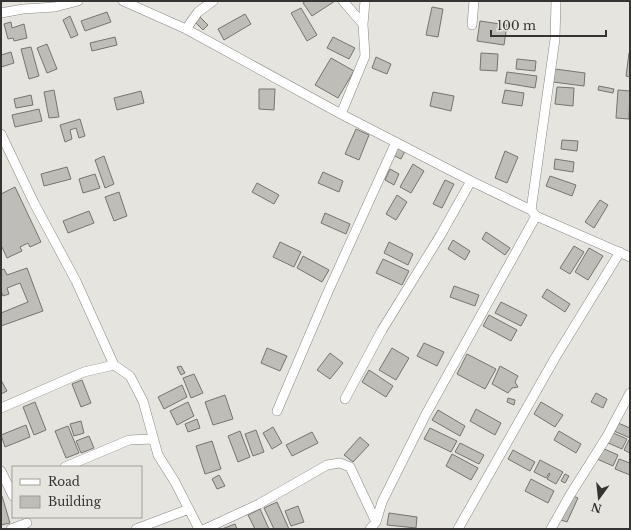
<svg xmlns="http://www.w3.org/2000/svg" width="631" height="530" font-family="'Libre Baskerville',serif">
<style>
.building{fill:#bfbdb7;stroke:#76746f}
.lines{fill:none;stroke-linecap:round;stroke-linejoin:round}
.minor-casing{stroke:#888781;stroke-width:10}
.minor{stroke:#fff;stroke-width:9}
</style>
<rect width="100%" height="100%" fill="#e6e4de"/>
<path class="building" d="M306 1H335L312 16 303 3Z
M432 7 443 9 438 37 426 35Z
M301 8 317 35 307 41 291 13Z
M107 12 111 22 85 31 81 21Z
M245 14 251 24 224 40 218 29Z
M70 16 78 35 71 38 63 20Z
M199 16 208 25 203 30 194 21Z
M480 21 507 25 504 45 477 41Z
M11 22 12 28 24 24 27 38 14 41 13 38 8 39 4 24Z
M115 37 117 45 92 51 90 43Z
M333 37 355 48 349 59 327 48Z
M47 44 57 69 47 73 37 48Z
M31 47 39 76 29 79 21 49Z
M11 52 14 63 1 67V55Z
M481 53 498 54 497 71 480 70Z
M629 53H630V77L626 76Z
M376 57 391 64 387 74 372 68Z
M331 58 354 71 338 98 315 85Z
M517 59 536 61 535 71 516 69Z
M555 69 585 73 584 86 553 82Z
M507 72 537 76 535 88 505 83Z
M599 86 614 89 613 93 598 90Z
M557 87 574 88 573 106 555 104Z
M259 89H275L274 110 259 109Z
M54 90 59 117 49 118 44 92Z
M505 90 524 93 522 106 502 103Z
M618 90 630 91 629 119 616 118Z
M141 91 144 103 117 110 114 98Z
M433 92 454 96 451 111 430 106Z
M31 95 33 105 16 108 14 99Z
M39 109 42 121 15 127 12 115Z
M80 119 85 136 79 138 76 128 70 130 72 139 65 142 60 125Z
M356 129 369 135 359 160 345 154Z
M562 140 578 141 577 151 561 149Z
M398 147 405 151 401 159 393 155Z
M505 151 518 157 507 183 495 178Z
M104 156 114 184 105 188 95 160Z
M555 159 574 162 573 172 554 169Z
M413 164 424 171 411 193 400 187Z
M67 167 71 179 44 186 41 174Z
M390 169 399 174 394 185 385 180Z
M323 172 343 181 339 192 318 183Z
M95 174 100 188 83 193 79 179Z
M550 176 576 185 572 196 546 186Z
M445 180 454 184 442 208 433 204Z
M257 183 279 195 274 204 252 192Z
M15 187 41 242 30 247 28 243 20 247 22 251 7 258 1 245V194Z
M119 192 127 216 114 221 105 197Z
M397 195 407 202 396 220 386 214Z
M600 200 608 205 594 228 585 222Z
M89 211 94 223 68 233 63 221Z
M325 213 350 224 346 234 321 223Z
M486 232 510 248 505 255 482 239Z
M453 240 470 251 465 260 448 249Z
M280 242 301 252 294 267 273 257Z
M389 242 413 254 408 265 384 253Z
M574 246 584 252 570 274 560 268Z
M589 248 603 256 588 280 575 272Z
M303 256 329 270 322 282 297 268Z
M383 259 409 271 402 285 376 273Z
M27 268 43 311 1 326V313L28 302 20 283 7 288 9 294 3 296 1 291V270L4 269 7 275Z
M454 286 479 295 475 306 450 297Z
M547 289 570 304 565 312 542 297Z
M501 302 527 315 521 326 495 313Z
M489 315 517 330 511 341 483 326Z
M424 343 444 352 437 366 417 356Z
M267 348 287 356 280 371 261 363Z
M392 348 409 358 396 380 379 370Z
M330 353 343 363 330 379 317 370Z
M467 354 496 369 485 389 457 374Z
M181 366 185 373 181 375 177 367Z
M500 366 518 376 515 382 518 387 512 388 508 393 492 384Z
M369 370 393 386 386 397 362 382Z
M194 374 203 393 191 398 183 378Z
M1 380 7 391 1 394Z
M82 380 91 403 81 407 72 384Z
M182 385 187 397 164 409 158 397Z
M596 393 607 399 603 408 591 402Z
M225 395 233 419 213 425 205 402Z
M508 398 515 400 514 405 507 402Z
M35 402 46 430 34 435 23 407Z
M188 402 194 416 177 425 170 411Z
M541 402 563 415 555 427 534 414Z
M476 409 501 423 495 435 470 421Z
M438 410 465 426 460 436 432 420Z
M197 419 200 428 188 432 185 424Z
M81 421 84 433 74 436 70 424Z
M618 423 630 428V438L614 431Z
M26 425 30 437 5 447 1 435Z
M68 426 79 453 66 458 55 431Z
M273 427 282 443 272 449 263 433Z
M430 428 457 441 451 452 424 439Z
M256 430 264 452 253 456 245 434Z
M240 431 250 457 238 462 228 436Z
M559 431 581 444 576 453 554 440Z
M312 432 318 443 292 456 286 445Z
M611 432 627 439 622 449 606 442Z
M89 436 94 448 81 453 76 441Z
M360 437 369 445 353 462 344 455Z
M629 440 630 441V453L624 450Z
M212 441 221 469 205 474 196 446Z
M460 443 484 455 479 464 455 452Z
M602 448 618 455 613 466 597 459Z
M513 450 535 462 530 471 508 459Z
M452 454 478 468 471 480 446 466Z
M619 459 630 463V475L615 469Z
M540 460 563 472 556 484 547 479 550 474 549 473 546 478 534 472Z
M565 474 569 476 565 483 561 481Z
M219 475 225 486 217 489 212 479Z
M531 479 554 491 548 503 525 491Z
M1 496H2L10 523 1 525Z
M573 496 578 498 567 522 561 520Z
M277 502 289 529H274L264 508Z
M298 506 304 522 291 526 285 511Z
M260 509 269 529H255L248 515Z
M389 513 417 517 416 528 387 525Z
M235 524 237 529H222Z"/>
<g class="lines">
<defs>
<path id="minor" d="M123 1 186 29 341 114 471 181 531 210 536 216 630 257
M343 1 363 24
M1 13 23 9 55 7 78 1
M472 25 474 1
M186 29 198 12 213 1
M341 114 365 56 363 24 365 1
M1 134 34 203 76 281 114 365
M531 210 555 39 556 1
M345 399 382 330 440 236 471 181
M1 408 84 372 114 365 130 376 143 401 158 455 175 482 199 529
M277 411 327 294 396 142
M65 467 129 440 153 439
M1 471 13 496
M11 529 27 523
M136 529 189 509
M205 529 259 504 327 465 340 463 350 467 376 522
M370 529 376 522 382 502 426 414 536 216
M458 529 555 358 620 252
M551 529 570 495 606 438 630 393"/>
</defs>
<use href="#minor" class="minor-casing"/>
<use href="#minor" class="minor"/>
</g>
<rect width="631" height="530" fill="none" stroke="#353432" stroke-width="4"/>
<rect x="12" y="466" width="130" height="52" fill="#e6e4de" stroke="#9f9e99"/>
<rect x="20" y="479" width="20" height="6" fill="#ffffff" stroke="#9f9e99"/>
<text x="48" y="486" font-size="12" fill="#353432">Road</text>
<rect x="20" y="496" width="20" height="12" fill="#bfbdb7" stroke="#9f9e99"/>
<text x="48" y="506" font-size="12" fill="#353432">Building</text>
<g transform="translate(599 498) rotate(195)" stroke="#e6e4de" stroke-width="3" paint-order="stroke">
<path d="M0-3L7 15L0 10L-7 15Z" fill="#353432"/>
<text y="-6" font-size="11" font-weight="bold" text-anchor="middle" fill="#353432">N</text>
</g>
<path d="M491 30v6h115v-6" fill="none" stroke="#353432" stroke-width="2"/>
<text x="497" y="30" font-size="12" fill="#353432" stroke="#e6e4de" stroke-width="3" paint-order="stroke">100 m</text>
</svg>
